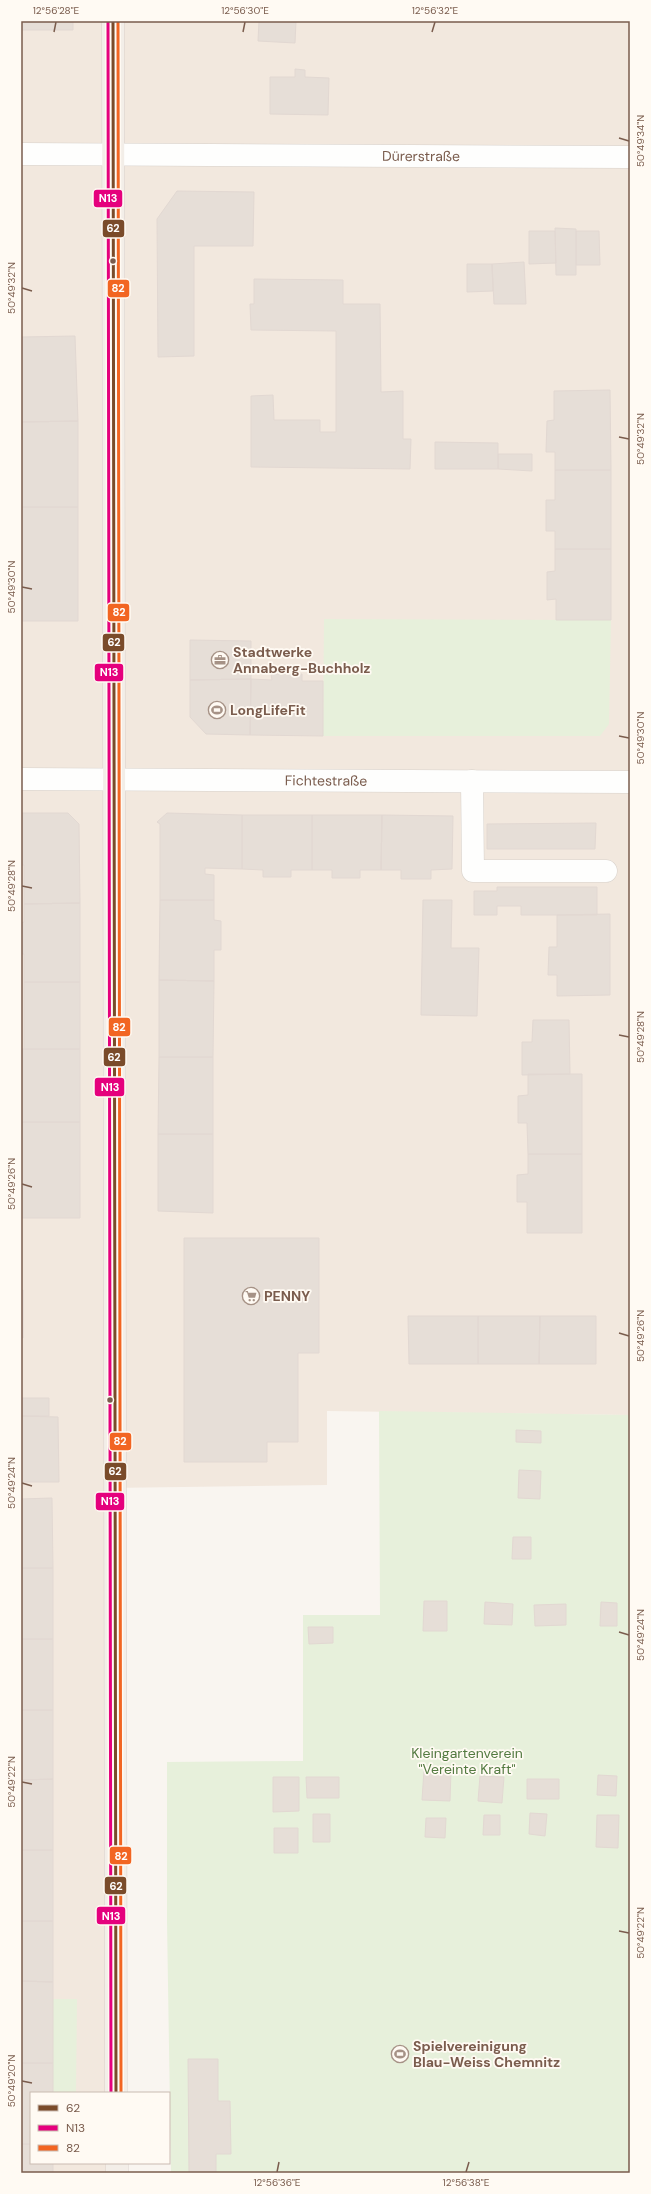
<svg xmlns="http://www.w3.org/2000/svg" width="651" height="2194" font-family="'DM Sans',sans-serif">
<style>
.residential{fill:#f2e8de}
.green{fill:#e7f0db}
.building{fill:#e6ded7;stroke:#e2d8d2}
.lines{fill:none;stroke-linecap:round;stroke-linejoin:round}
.minor-casing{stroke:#d7d1cb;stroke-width:23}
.major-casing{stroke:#dad1cc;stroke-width:23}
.minor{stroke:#fefefd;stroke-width:22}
.major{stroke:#f3eee8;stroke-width:22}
.bus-1-casing{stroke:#fffaf3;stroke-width:6}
.bus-2-casing{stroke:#fffaf3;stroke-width:6}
.bus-3-casing{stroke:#fffaf3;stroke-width:6}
.bus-1{stroke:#7a4b2a;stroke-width:3}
.bus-2{stroke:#e5007d;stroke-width:3}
.bus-3{stroke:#f26522;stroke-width:3}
.ticks{fill:none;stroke:#7a5c4d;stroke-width:1.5}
.bus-dot{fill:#7a5c4d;stroke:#fffaf3;stroke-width:1.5}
.labels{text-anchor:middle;stroke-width:3.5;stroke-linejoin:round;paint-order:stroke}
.street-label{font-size:14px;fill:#7a5c4d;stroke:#fffaf3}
.poi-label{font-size:14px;font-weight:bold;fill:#7a5c4d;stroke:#fffaf3;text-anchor:start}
.park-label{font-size:14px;fill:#537a41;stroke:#fffaf3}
.line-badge{stroke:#fffaf3;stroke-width:1.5}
.badge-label{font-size:11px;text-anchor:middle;font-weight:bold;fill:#fff}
.neatline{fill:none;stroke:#7a5c4d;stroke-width:1.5}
.ticks-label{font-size:10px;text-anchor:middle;fill:#7a5c4d}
</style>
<rect width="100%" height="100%" fill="#f9f5f0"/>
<path class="residential" d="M21 21H630V1415L327 1411V1485L109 1488 108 2093H31V2163H108V2173H21Z"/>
<path class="green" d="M324 619 611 620 609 724 600 736H323Z
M379 1411 630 1415V2173H171L167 1921V1762L303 1761V1615H380Z
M53 1999H77L76 2093H53Z"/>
<path class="building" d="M21 21H73V30H21Z
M259 21H296L295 43 258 41Z
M295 69 305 70V77L329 78 328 115 270 114V77H295Z
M177 191 254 192 253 246H194V356L158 357 157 219Z
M555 228 576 229V275H556Z
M529 231H555L556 263 529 264Z
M576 231H599L600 265H576Z
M524 262 526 304H494L492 264Z
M467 264H492L493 291 467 292Z
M254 279 343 280V304H380L381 392 403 391V439H411L410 469 251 467V396L273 395 274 420H320V432H336V331L251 330 250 304H254Z
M75 336 78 421 21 422 22 337Z
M610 390 611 470H555V452H546L547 421 554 420V391Z
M78 421V507H21V422Z
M435 442 498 443V469H435Z
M498 454H532V471L498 469Z
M555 470H611V549H555V531H546V500H555Z
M21 507H78V621H21Z
M555 549H611V620H556V599L547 600V572L555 571Z
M190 640 251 641V679L190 680Z
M271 674H302V681H323V736L250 735 251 679 272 680Z
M251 679 250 735 206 734 190 717V680Z
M21 813H68L79 824 80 903 24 904V865H21Z
M167 813 242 815V869L205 868V874L214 875V900H160V824L157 822Z
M242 815H312V870H291V877H263V870L242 869Z
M312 815H382L381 870H360V878H332V870H312Z
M382 815 453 816 452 869 431 870V879H401V870H381Z
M596 823 595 849H487V824Z
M497 887H597V915H521V906H497V915H474V891H497Z
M160 900H214V920L221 921V950H214V981L159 980Z
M423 900H452L451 948H479L477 1016 421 1015Z
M80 903V982H24V954H21V923L24 922V904Z
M610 914V995L557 996V975H548L549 947H557V915Z
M159 980 214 981 213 1057H159Z
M24 982H80V1049H24Z
M533 1020H569L570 1074 522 1075V1042H532Z
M21 1049H80V1122H21Z
M159 1057H213V1134H158Z
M528 1074H582V1154H528L527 1123H518V1096L528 1095Z
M21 1122H80V1218H21Z
M158 1134H213V1213L158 1211Z
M528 1154H582V1233H527V1202H517V1175L528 1174Z
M184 1238H319V1353H298V1442H267V1462H184Z
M21 1290H23V1338H21Z
M408 1316H478V1364H409Z
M478 1316H540L539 1364H478Z
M540 1316H596V1364H539Z
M21 1398H49V1416H21Z
M21 1416 58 1417 59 1482H21Z
M516 1430 541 1431V1443L516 1442Z
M519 1470 541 1471 540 1499 518 1498Z
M52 1498 53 1568H21V1499Z
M513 1537H531V1559H512Z
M21 1568H53V1639H21Z
M424 1601H447V1631H423Z
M485 1602 513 1604 512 1625 484 1624Z
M601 1602 617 1603V1626H600Z
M566 1604V1625L535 1626 534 1605Z
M308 1627H333V1643L309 1644Z
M21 1639H53V1710H21Z
M21 1710H53V1779L21 1780Z
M424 1770 451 1772 450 1801 422 1800Z
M598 1775 617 1776 616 1796 597 1795Z
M480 1776 504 1777 502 1803 478 1801Z
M273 1777H299V1811L273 1812Z
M306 1777H339V1798H307Z
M53 1779V1850H21V1780Z
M527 1779H559V1799H527Z
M530 1813 547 1814 545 1836 529 1834Z
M313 1814H330V1842H313Z
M484 1815H500V1835H483Z
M597 1815H619L618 1848 596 1847Z
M426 1818H446L445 1838 425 1837Z
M274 1828H298V1853H274Z
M21 1850H53V1921H21Z
M21 1921H53V1982L21 1981Z
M21 1981 53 1982V2063H21Z
M188 2059H218V2101H230L231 2154H216V2173H189Z
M21 2063H53V2093H31V2144H21Z
M21 2144H31V2163H53V2173H21Z"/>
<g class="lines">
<defs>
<g id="minor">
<path id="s1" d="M21 154 630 157"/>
<path id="s2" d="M21 779 630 782"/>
<path d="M472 781 473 871H606"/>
</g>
<path id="major" d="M113 21 116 2093
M117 2163V2173"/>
</defs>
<use href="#minor" class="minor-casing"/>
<use href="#major" class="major-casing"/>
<use href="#minor" class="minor"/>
<use href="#major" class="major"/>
<defs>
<path id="bus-1" d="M113 21 116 2093"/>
<path id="bus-2" d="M108 21 111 2093"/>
<path id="bus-3" d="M118 21 121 2093"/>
</defs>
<use href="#bus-1" class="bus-1-casing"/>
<use href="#bus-2" class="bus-2-casing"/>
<use href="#bus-3" class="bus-3-casing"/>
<use href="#bus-1" class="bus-1"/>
<use href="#bus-2" class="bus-2"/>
<use href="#bus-3" class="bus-3"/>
</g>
<path class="ticks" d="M54 32 56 22M243 32 245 22M432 32 435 22M619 138 629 141M22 288 32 291M619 437 629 439M22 587 32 589M619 736 629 738M22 886 32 888M619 1035 629 1037M22 1184 32 1187M619 1333 629 1336M22 1483 32 1486M619 1632 629 1635M22 1782 32 1784M619 1931 629 1933M22 2081 32 2083M277 2172 279 2162M466 2172 469 2162"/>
<defs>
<symbol id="office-ring" viewBox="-11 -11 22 22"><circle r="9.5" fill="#fffaf3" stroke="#a69286" stroke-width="1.5"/><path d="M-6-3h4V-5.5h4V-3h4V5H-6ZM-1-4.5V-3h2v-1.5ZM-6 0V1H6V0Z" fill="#a69286"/></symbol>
<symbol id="stadium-ring" viewBox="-11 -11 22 22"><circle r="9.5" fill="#fffaf3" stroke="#a69286" stroke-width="1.5"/><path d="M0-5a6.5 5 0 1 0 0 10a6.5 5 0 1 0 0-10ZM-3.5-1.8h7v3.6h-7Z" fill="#a69286"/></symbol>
<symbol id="supermarket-ring" viewBox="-11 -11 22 22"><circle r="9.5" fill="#fffaf3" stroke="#a69286" stroke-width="1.5"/><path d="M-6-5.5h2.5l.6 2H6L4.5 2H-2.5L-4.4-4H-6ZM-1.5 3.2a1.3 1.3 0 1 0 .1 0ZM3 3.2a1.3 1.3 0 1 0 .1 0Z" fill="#a69286"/></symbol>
</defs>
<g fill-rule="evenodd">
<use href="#office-ring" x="210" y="650" width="20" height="20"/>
<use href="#stadium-ring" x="207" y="700" width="20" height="20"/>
<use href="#supermarket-ring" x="241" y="1286" width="20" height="20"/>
<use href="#stadium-ring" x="390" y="2044" width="20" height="20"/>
</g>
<g class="bus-dot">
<circle cx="113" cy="261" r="3.5"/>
<circle cx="110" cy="1400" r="3.5"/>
</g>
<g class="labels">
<g class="street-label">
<text dy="5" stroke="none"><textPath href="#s1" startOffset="400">Dürerstraße</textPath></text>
<text dy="5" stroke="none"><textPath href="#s2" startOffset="305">Fichtestraße</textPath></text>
</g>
<g class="poi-label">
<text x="233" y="657">Stadtwerke<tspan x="233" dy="16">Annaberg-Buchholz</tspan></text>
<text x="230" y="715">LongLifeFit</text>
<text x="264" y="1301">PENNY</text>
<text x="413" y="2051">Spielvereinigung<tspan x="413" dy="16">Blau-Weiss Chemnitz</tspan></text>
</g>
<g class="park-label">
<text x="467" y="1758">Kleingartenverein<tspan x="467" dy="16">"Vereinte Kraft"</tspan></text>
</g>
</g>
<g class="line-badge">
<rect x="93" y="189" width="30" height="19" rx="4" fill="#e5007d"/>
<rect x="102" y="219" width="23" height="19" rx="4" fill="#7a4b2a"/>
<rect x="107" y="279" width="23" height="19" rx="4" fill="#f26522"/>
<rect x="107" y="603" width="23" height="19" rx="4" fill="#f26522"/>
<rect x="102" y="633" width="23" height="19" rx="4" fill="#7a4b2a"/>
<rect x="94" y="663" width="30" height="19" rx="4" fill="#e5007d"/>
<rect x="108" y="1017" width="23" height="20" rx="4" fill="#f26522"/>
<rect x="103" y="1047" width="23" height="20" rx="4" fill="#7a4b2a"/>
<rect x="94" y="1077" width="31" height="20" rx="4" fill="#e5007d"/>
<rect x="109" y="1432" width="23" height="19" rx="4" fill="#f26522"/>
<rect x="104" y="1462" width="23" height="19" rx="4" fill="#7a4b2a"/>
<rect x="95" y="1492" width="30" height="19" rx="4" fill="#e5007d"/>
<rect x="109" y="1846" width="23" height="19" rx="4" fill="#f26522"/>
<rect x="104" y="1876" width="23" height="19" rx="4" fill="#7a4b2a"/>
<rect x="96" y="1906" width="30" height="19" rx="4" fill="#e5007d"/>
</g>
<g class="badge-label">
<text x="108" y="202">N13</text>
<text x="113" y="232">62</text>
<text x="118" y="292">82</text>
<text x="119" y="616">82</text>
<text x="114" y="646">62</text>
<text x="109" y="676">N13</text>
<text x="119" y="1031">82</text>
<text x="114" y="1061">62</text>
<text x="110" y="1091">N13</text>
<text x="120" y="1445">82</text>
<text x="115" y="1475">62</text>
<text x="110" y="1505">N13</text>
<text x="121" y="1860">82</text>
<text x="116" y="1890">62</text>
<text x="111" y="1920">N13</text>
</g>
<rect width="651" height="2194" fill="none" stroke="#fffaf3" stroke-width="44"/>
<rect x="30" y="2092" width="140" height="72" fill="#fffaf3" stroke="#cabbb1"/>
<rect x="38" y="2105" width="20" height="6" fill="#7a4b2a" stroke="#cabbb1"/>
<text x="66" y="2112" font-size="12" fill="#7a5c4d">62</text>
<rect x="38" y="2125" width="20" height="6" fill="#e5007d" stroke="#cabbb1"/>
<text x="66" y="2132" font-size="12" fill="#7a5c4d">N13</text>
<rect x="38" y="2145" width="20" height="6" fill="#f26522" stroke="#cabbb1"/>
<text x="66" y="2152" font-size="12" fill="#7a5c4d">82</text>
<rect x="22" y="22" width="607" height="2150" class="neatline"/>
<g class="ticks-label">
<text x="56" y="14">12°56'28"E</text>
<text x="245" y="14">12°56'30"E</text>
<text x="435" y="14">12°56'32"E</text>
<text transform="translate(640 141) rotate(-90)" y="4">50°49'34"N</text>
<text transform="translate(11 288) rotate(-90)" y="4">50°49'32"N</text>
<text transform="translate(640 439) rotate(-90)" y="4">50°49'32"N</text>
<text transform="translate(11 587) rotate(-90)" y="4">50°49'30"N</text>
<text transform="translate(640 738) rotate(-90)" y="4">50°49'30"N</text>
<text transform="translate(11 886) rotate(-90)" y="4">50°49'28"N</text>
<text transform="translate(640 1037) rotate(-90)" y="4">50°49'28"N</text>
<text transform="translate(11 1184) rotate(-90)" y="4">50°49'26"N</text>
<text transform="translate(640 1336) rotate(-90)" y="4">50°49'26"N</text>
<text transform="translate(11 1483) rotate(-90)" y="4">50°49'24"N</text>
<text transform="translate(640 1635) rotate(-90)" y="4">50°49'24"N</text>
<text transform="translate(11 1782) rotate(-90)" y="4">50°49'22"N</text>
<text transform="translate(640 1933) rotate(-90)" y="4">50°49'22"N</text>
<text transform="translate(11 2081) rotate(-90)" y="4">50°49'20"N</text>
<text x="277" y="2186">12°56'36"E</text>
<text x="466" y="2186">12°56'38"E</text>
</g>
</svg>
